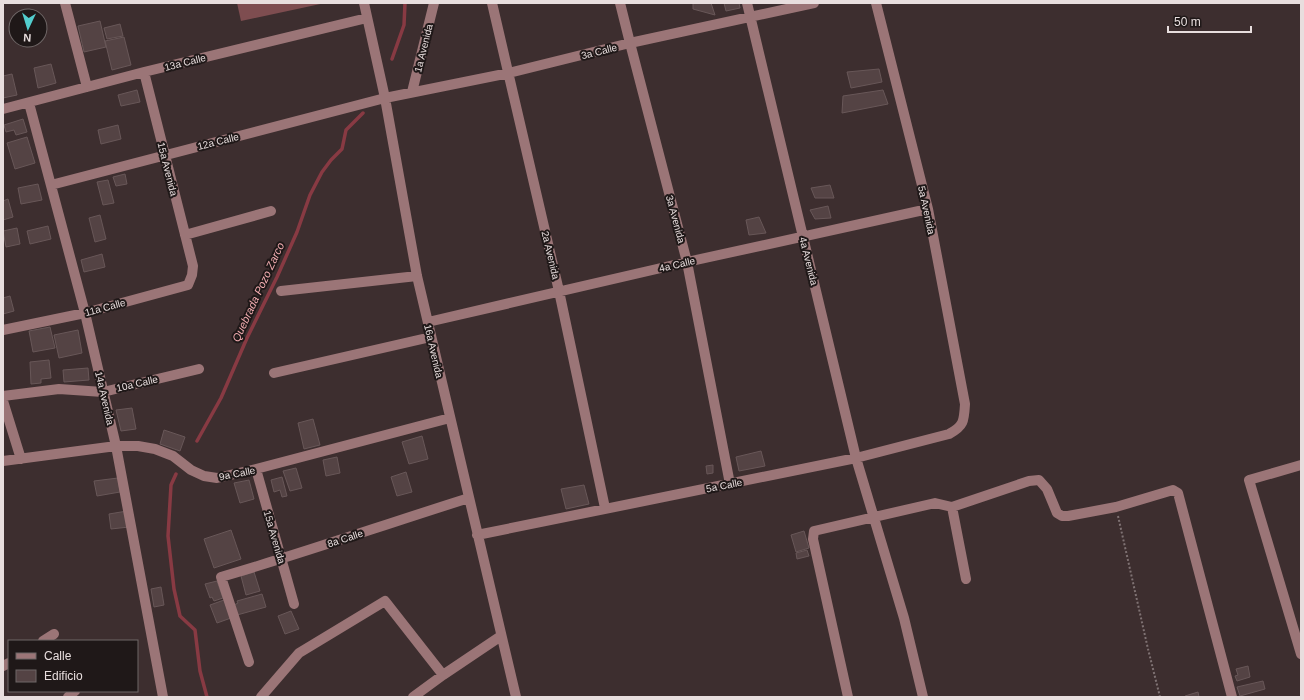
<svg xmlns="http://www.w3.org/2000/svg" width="1304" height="700" font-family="Arial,sans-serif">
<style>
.green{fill:#7e4d50}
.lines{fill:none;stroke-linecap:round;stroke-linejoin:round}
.stream{stroke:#883a43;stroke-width:3.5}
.building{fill:#544344;stroke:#685758}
.path{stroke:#7f7273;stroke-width:2;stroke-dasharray:2 2;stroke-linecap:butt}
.minor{stroke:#9b7577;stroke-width:10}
.labels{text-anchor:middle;stroke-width:4;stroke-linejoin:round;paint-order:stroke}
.street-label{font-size:10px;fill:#e8dede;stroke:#1f1818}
.water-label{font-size:11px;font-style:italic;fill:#f3adb1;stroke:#1f1818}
</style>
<rect width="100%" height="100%" fill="#3d2e2f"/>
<path class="green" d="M237 3H325L241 21Z"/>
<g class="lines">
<path class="stream" d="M392 59 404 25 405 3
M197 441 221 398 247 338 277 277 297 232 310 195 322 172 331 160 342 149 346 130 363 113
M176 474 171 485 168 536 174 589 180 616 195 630 200 671 207 697"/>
</g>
<path class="building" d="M693 3H711L715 15 693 9Z
M724 3H739L740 8 726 11Z
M100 21 106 47 84 52 78 26Z
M120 24 123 36 107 39 104 28Z
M124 37 131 65 112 70 105 41Z
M51 64 56 83 38 88 34 68Z
M879 69 882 82 851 88 847 72Z
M12 74 17 95 3 98V76Z
M137 90 140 102 121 106 118 95Z
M883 90 888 104 842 113 843 96Z
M23 119 27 132 16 135 14 130 6 132 4 125Z
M118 125 121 139 101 144 98 130Z
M27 137 35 163 15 169 7 143Z
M125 174 127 184 116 186 113 177Z
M108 180 114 203 103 205 97 182Z
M38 184 42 200 21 204 18 188Z
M830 185 834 198H815L811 188Z
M8 199 13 217 3 220V201Z
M828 206 831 218 815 219 810 210Z
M100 215 106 239 95 242 89 218Z
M759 217 766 233 749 235 746 220Z
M48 226 51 239 30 244 27 231Z
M17 228 20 244 6 247 3 231Z
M102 254 105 267 84 272 81 260Z
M10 296 14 311 3 314V298Z
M50 327 55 348 33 352 29 331Z
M78 330 82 353 59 358 54 335Z
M49 360 51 378 41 379V383L31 384 30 362Z
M88 368 89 380 64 382 63 370Z
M132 408 136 429 121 431 116 410Z
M313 419 320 445 304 449 298 423Z
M164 430 185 437 180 451 160 444Z
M422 436 428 459 409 464 402 442Z
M761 451 765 466 739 471 736 457Z
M337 457 340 473 326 476 323 460Z
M713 465V473L707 474 706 466Z
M296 468 302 488 290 491 283 471Z
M406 472 412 492 397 496 391 477Z
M282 477 287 496 282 497 280 490 274 492 271 480Z
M118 478 120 492 97 496 94 481Z
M249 480 254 499 240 503 234 483Z
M584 485 589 504 566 509 561 489Z
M127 511 129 527 111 529 109 514Z
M231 530 241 559 214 568 204 539Z
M804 531 809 548 796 552 791 535Z
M807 550 809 556 797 559 796 553Z
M254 572 260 591 246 595 241 576Z
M217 581 223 598 214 601 212 597 210 598 205 584Z
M161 587 164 605 154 607 151 589Z
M262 594 266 607 237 615 234 605 238 603 237 601Z
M224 600 231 618 217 623 210 605Z
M291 611 299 629 285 634 278 616Z
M1248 666 1250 677 1237 681 1235 676 1238 675 1236 669Z
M1263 681 1265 689 1240 696 1237 687Z
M1198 692 1199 697H1186L1185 696Z"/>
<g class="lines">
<path class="path" d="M1118 516 1148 649 1160 697"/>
<path class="minor" d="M65 3 87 87
M364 3 385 98 417 276 516 697
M492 3 559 291 605 508
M620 3 630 43 687 262 730 484
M747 3 856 458 904 618 923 697
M412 92 434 3
M29 103 85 313 116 446 163 697
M3 109 144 72 367 18
M51 185 385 98 509 73 630 43 814 3
M185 235 271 211
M281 291 417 276
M428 322 687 262 928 209
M3 330 85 313 188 285 192 275 193 266 144 72
M274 373 431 337
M3 396 59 389 103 392 199 369
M3 401 21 459
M3 461 116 446H138L155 449 173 456 191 470 204 476 217 478 256 469 450 418
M1301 465 1249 480 1301 654
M256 469 294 604
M952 507 966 579
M477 535 856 458 949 434C964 426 964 421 965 404L928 209 876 3
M43 641 54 634
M249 662 221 577C304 553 386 524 469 498
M3 666 9 663
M68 697 75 691
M261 697 299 653 385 601 443 675
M413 697 443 675 501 636
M848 697 813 539 814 531 935 503 952 507 1029 481 1039 480 1047 489 1057 513 1062 516H1068L1116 507 1173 490 1178 493 1232 697"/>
</g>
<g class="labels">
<g class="street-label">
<text transform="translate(423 48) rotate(-76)" y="4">1a Avenida</text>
<text transform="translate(599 51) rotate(-14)" y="4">3a Calle</text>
<text transform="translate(185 62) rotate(-14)" y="4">13a Calle</text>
<text transform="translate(218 141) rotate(-14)" y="4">12a Calle</text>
<text transform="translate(168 169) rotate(76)" y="4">15a Avenida</text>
<text transform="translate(927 210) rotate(78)" y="4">5a Avenida</text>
<text transform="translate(676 219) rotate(75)" y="4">3a Avenida</text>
<text transform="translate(551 255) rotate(77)" y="4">2a Avenida</text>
<text transform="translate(809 261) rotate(76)" y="4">4a Avenida</text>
<text transform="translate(677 264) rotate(-13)" y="4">4a Calle</text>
<text transform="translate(105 307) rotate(-15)" y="4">11a Calle</text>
<text transform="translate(434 351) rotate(77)" y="4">16a Avenida</text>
<text transform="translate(137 383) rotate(-13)" y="4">10a Calle</text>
<text transform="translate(105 398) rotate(77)" y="4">14a Avenida</text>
<text transform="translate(237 473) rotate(-11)" y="4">9a Calle</text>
<text transform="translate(724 485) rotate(-11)" y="4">5a Calle</text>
<text transform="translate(275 537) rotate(74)" y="4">15a Avenida</text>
<text transform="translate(345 538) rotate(-18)" y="4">8a Calle</text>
</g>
<g class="water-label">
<text transform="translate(258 292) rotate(-65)" y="4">Quebrada Pozo Zarco</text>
</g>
</g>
<rect width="1304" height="700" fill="none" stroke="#e8dede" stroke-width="8"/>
<rect x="8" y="640" width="130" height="52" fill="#1f1818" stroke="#6f6767"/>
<rect x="16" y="653" width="20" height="6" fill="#9b7577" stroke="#6f6767"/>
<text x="44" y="660" font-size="12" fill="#e8dede">Calle</text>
<rect x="16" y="670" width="20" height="12" fill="#544344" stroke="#6f6767"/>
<text x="44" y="680" font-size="12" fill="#e8dede">Edificio</text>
<g transform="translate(28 28) rotate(184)"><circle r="19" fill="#1f1818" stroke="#6f6767"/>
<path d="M0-3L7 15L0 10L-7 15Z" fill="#52cdcd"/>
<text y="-6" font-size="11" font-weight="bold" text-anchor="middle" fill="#e8dede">N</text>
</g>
<path d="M1168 26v6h83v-6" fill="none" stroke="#e8dede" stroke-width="2"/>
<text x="1174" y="26" font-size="12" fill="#e8dede" stroke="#1f1818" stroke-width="3" paint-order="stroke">50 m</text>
</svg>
